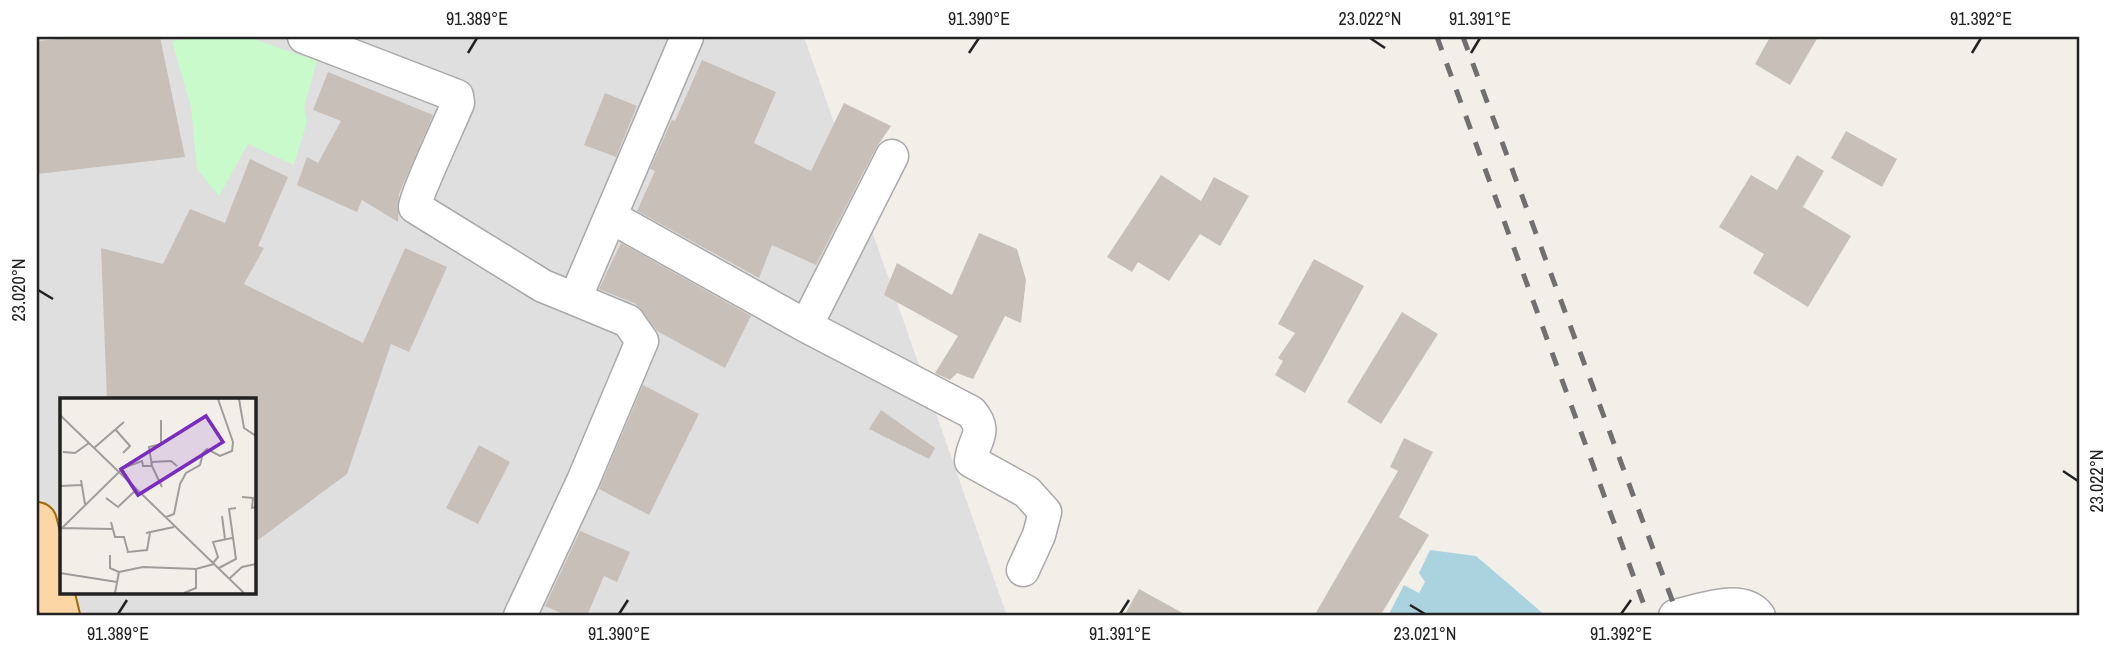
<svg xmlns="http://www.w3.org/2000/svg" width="2116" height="653" font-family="'Archivo Narrow',sans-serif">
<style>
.residential{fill:#e0dfdf;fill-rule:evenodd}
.park{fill:#c8facc}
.water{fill:#aad3df}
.building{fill:#c7bfb8}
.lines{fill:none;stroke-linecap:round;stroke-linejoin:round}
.minor-casing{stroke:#a9a9a9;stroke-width:35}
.major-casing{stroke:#a06b00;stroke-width:42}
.minor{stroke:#fff;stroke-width:32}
.major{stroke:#fcd6a4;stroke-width:38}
.rail{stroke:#707070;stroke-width:5;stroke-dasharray:14 14;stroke-linecap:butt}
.ticks{fill:none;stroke:#222;stroke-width:2.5}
.inset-road{fill:none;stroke:#9f9d99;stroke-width:2}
.view{fill:#7b2cbf;fill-opacity:0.15;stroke:#7b2cbf;stroke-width:3.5}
.inset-edge{fill:none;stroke:#222;stroke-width:3.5}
.neatline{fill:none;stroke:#222;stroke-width:2.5}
.ticks-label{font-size:18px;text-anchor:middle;fill:#222}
</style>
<rect width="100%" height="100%" fill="#f2efe9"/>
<path class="residential" d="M37 37H804L1007 616H37ZM61 399H254V592H61Z"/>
<path class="park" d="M191 38H251L317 61 304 107 307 121 294 165 248 144 219 196 197 169 191 107 172 41Z"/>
<path class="water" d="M1430 550 1476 556 1546 616H1388L1404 585 1419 593 1425 582 1419 573Z"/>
<path class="building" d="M82 37H160L185 157 37 174V41Z
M1770 37H1818L1790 85 1755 64Z
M702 60 776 92 754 143 811 171 844 103 891 126 876 148 816 265 772 245 759 278 637 211 655 171 650 169 672 120 675 121Z
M328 72 433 115 399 194 398 222 362 200 357 212 297 185 307 157 318 163 341 121 313 110Z
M605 93 637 106 616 157 584 145Z
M1846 131 1897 159 1882 187 1831 158Z
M1797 155 1824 171 1803 207 1851 236 1808 307 1753 273 1764 254 1719 227 1751 175 1777 190Z
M250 159 288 177 258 246 264 248 244 284 363 343 405 248 447 267 409 352 391 344 347 474 254 543V399H107L101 248 163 264 190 209 225 223Z
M1161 175 1201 201 1214 177 1249 196 1220 246 1200 234 1169 281 1138 262 1132 272 1107 257Z
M979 233 1017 249 1026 280 1021 323 1005 316 973 379 957 373 950 380 935 373 958 336 884 295 897 263 952 295Z
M621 243 751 316 725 368 657 331 636 304 599 289Z
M1314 259 1364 286 1305 393 1275 375 1283 361 1278 358 1295 333 1278 324Z
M1402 312 1438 334 1381 424 1347 402Z
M643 385 699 414 649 515 599 489Z
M881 410 935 448 929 459 869 429Z
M1404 438 1433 452 1399 517 1429 535 1380 616H1314L1398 471 1390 467Z
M479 445 510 462 478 524 446 508Z
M580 531 630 552 617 582 604 576 587 616H568L545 606Z
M1139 589 1188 616H1124Z"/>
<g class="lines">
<defs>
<path id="minor" d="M304 37 457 96 458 103C451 120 415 197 415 207L543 286 575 299 687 37
M611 217 806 326 971 412C989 433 973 439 971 461L1027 492 1045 512 1039 535 1023 570
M806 326 892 156
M520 616 583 481 642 341 628 321 575 299
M1675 616C1699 611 1742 593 1759 616"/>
<path id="major" d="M37 522 60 616"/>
</defs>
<use href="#minor" class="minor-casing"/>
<use href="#major" class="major-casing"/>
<use href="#minor" class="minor"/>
<use href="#major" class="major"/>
<path class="rail" d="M1437 37 1648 616
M1463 37 1678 616"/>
</g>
<path class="ticks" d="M1370 38 1385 48M468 53 477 38M969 53 979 38M1471 53 1480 38M1972 53 1981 38M38 290 53 299M2063 471 2078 481M1410 605 1425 614M118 614 127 600M619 614 628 600M1120 614 1129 600M1621 614 1631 600"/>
<g transform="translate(60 398)">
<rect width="196" height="196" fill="#f2efe9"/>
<path class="inset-road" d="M179 1 184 30 196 38M0 17 184 195M55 31 70 48 63 55M34 50 64 24M3 54 15 55 29 45M91 64 111 63 117 68M92 68 102 89M21 82 25 106M0 88 22 87M182 99 193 100 192 110 196 109M46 100 58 109 77 91M162 118 165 141M106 119 114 116 120 86 126 75 140 67 143 55 147 51 160 58 172 53 173 44 158 1M51 124 55 139H64L68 154 87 152 90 135M2 130 52 131M0 132 63 70 82 63 83 68H92L89 49 101 46V22M86 135 114 129M50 157V170L59 174 55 195M153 165 158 159 153 144 172 140M159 170 176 161 169 111 176 110M59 174 83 169 136 171 154 166M0 175 57 184M169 181 182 169 196 166M124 195 136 190V171"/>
<path class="view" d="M146 18 163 44 78 97 61 71Z"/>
<rect width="196" height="196" class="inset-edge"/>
</g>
<rect width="2116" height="653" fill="none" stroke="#ffffff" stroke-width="77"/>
<rect x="38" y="38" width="2040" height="576" class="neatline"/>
<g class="ticks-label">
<text x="477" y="25">91.389°E</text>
<text x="979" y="25">91.390°E</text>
<text x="1370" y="25">23.022°N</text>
<text x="1480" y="25">91.391°E</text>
<text x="1981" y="25">91.392°E</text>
<text transform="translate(19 290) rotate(-90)" y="6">23.020°N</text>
<text transform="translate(2097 481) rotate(-90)" y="6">23.022°N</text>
<text x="118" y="640">91.389°E</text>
<text x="619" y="640">91.390°E</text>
<text x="1120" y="640">91.391°E</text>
<text x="1425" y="640">23.021°N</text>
<text x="1621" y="640">91.392°E</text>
</g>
</svg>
